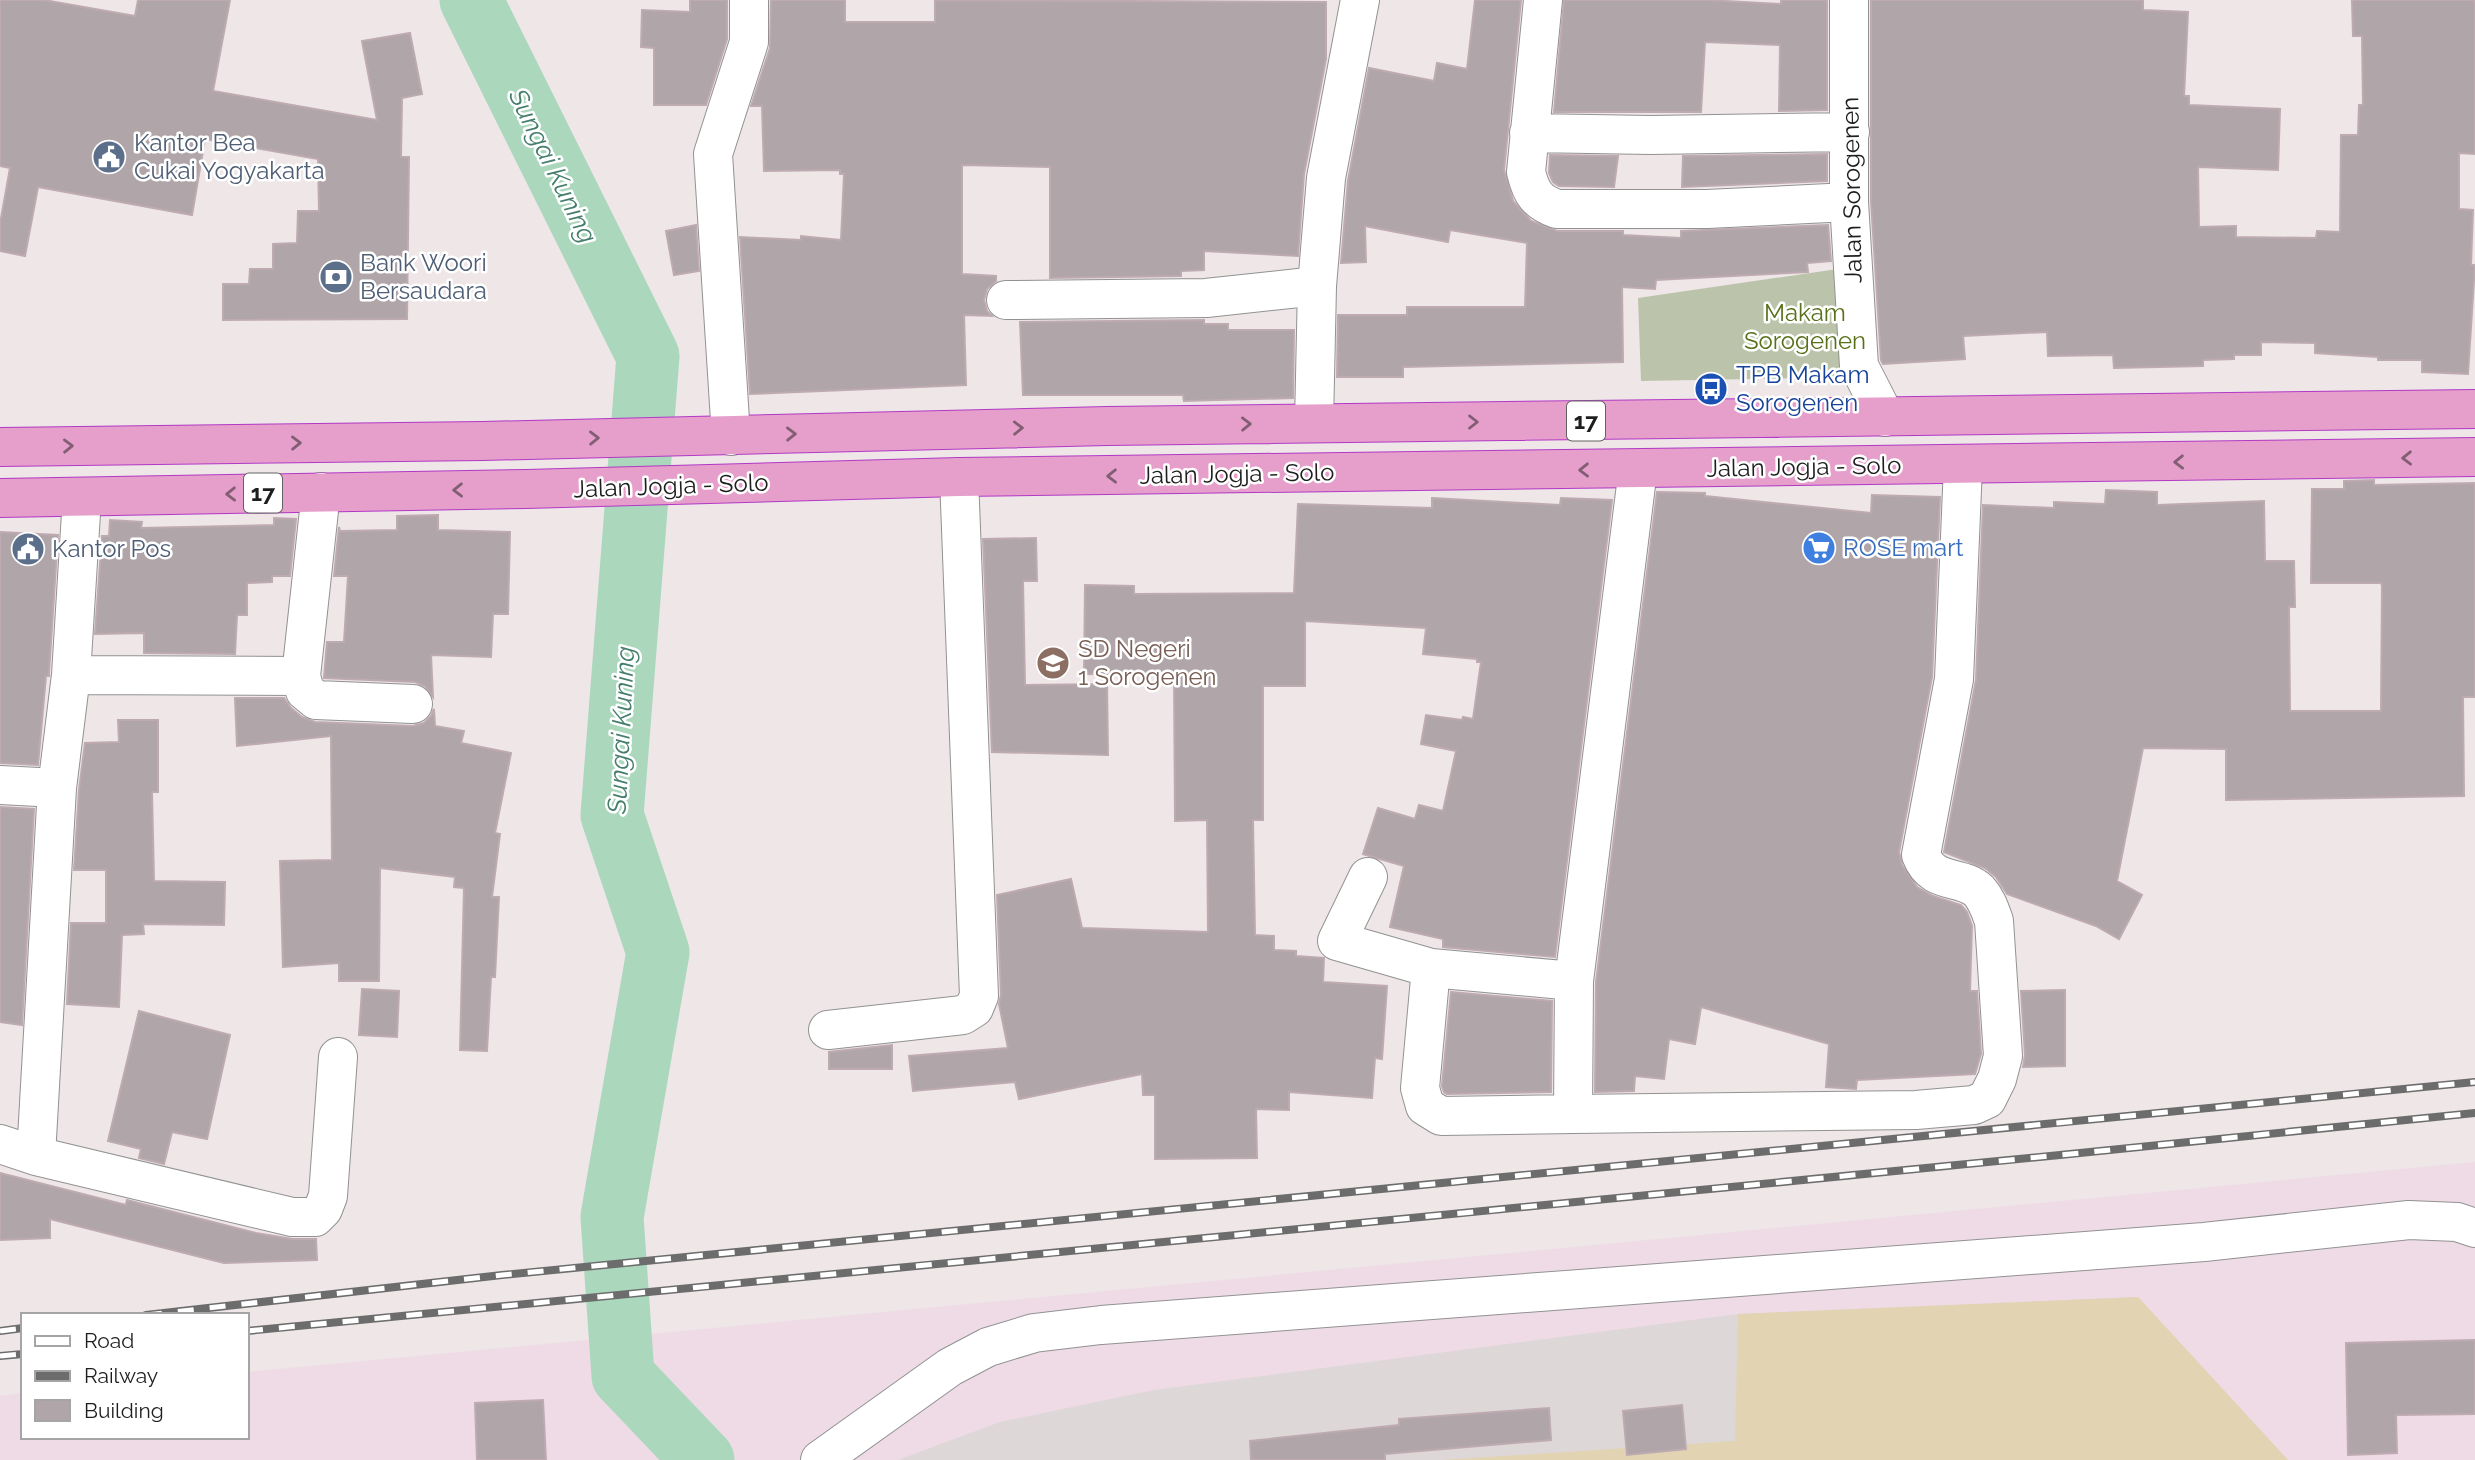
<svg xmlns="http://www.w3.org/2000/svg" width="2475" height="1460" font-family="Raleway,sans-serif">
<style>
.military{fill:#eedbe5}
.airport{fill:#ddd7d7}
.grass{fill:#e2d4b2}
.cemetery{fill:#bbc4aa}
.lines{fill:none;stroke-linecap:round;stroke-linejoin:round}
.river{stroke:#abd7bd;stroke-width:63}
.building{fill:#b0a5a9;stroke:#beaab1;stroke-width:2}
.minor-casing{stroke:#929292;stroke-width:40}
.trunk-casing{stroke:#b139c6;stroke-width:40}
.minor{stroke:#fff;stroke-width:38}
.trunk{stroke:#e69fca;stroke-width:38}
.rail-casing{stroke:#6c6c6c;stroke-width:8}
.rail{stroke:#fff;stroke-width:5;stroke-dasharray:16;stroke-linecap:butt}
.oneway{stroke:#825e74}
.labels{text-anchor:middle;stroke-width:5;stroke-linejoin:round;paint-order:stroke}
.shield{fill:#fff;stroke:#626262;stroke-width:2}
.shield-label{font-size:23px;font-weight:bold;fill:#1e1e1e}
.service-label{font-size:24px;fill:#4e5e75;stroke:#fff;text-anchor:start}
.street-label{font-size:24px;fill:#1e1e1e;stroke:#fff}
.park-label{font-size:24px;fill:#587019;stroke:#fff}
.transit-label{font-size:24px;fill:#164399;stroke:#fff;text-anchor:start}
.shop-label{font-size:24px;fill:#366cbe;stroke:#fff;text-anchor:start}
.education-label{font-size:24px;fill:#785e54;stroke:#fff;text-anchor:start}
.water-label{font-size:26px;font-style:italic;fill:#457e6c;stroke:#fff}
</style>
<rect width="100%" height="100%" fill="#eee6e7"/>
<path class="military" d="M2475 1162V1460H0V1396L23 1393V1437H247V1372Z"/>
<path class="airport" d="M2138 1297 2288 1460H898L1000 1422 1154 1390 1738 1314Z"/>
<path class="grass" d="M2138 1297 2288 1460H1441L1735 1441 1738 1314Z"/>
<path class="cemetery" d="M1858 266 1866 377 1641 381 1638 298Z"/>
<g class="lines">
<path class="river" d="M471 0 648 356 612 815 658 952 612 1217 623 1376 703 1460"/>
</g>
<path class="building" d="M0 0H44L135 16 138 0H230L213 91 377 120 362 41 410 33 422 94 402 98 401 157H409L407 319 223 320V284H249L250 269H273V244L297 243 298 211H319L318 159 205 139 192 215 38 187 25 256 0 251V224L10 168 0 166Z
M690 0H727V39L706 105H654V48L641 47 642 10 690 12Z
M771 0H845V22H935V0L1326 2V59L1304 174 1298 256 1204 251V270L1181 271V276L1050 278V167L962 165V274L996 276V281L987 289 984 300 987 311 992 316 964 315 966 385 750 394 740 237 801 240V236L841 240 844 174H840V170L764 171 762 106H751L770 48Z
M1475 0H1521L1504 170 1513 201 1531 221 1557 231H1623V235L1681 238V231L1828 225 1831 261 1807 263 1808 272 1656 280 1655 289 1622 287 1623 362 1403 367V377H1337L1338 315H1407V307H1525L1527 243 1450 230 1448 242 1365 226 1366 262 1341 263 1348 181 1369 68 1434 81 1437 63 1467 69Z
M1564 0H1707L1781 4V0H1827V110L1779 111 1780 45 1705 42 1701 112H1554Z
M1871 0H2143V10L2188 12 2184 96H2189V105L2280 109 2278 170 2198 167 2199 227 2236 226V237L2316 238 2317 231 2340 232 2341 135H2358L2359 105H2363L2362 36H2353L2352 0H2475V154L2459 153V209L2473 210 2471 265H2475L2468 374 2422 372V360H2378V357L2315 353V343L2261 342V355H2234V359L2203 360V366L2114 368 2113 355 2048 356 2047 332 1963 336 1965 359 1883 364 1881 360 1871 201Z
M1827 154V181L1682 187 1683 156Z
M1550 155 1618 156 1614 187 1559 186 1553 182 1549 173Z
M696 225 699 271 674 275 666 231Z
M1204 320V324H1228V330H1294L1293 398 1184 401 1183 395H1023L1020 322Z
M2374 480V485L2475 483V697H2463L2464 796 2226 800V749L2143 748 2117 881 2142 895 2119 939 2096 926 2007 894 1996 877 1985 868 1944 852 1976 680 1983 505 2054 508V502L2105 504 2106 490 2157 492V505L2264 501 2265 561H2294L2295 607H2289L2290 711H2381L2382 586 2381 583H2311L2312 489H2344V481Z
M1657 492 1705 493V496L1871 513 1872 495 1940 497 1932 677 1899 852 1902 865 1917 887 1933 896 1961 905 1967 912 1972 926 1970 991H1977L1981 1054 1975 1074 1857 1080 1856 1089 1826 1087 1829 1044 1701 1007 1695 1044 1669 1039 1664 1079 1635 1076 1634 1091 1595 1092 1596 982Z
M1432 498 1560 505 1561 498 1612 500 1555 957 1443 947V939L1390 927 1404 866 1363 854 1378 808 1415 819 1419 805 1443 811 1456 751 1421 744 1426 715 1462 720 1463 717 1473 719 1481 662H1477V659L1423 654 1426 628 1305 621V686H1263V820H1253L1255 935 1274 936V950L1296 951V956L1324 958 1323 982 1387 986 1382 1059 1375 1058 1372 1098 1289 1092V1110L1256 1109 1257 1158 1155 1159V1095H1143L1142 1074 1019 1099 1015 1082 913 1091 909 1056 1008 1048 999 1004 1001 995 997 895 1071 879 1082 928 1208 932 1207 820 1175 821 1174 675 1084 674 1085 585 1134 586V594L1294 593 1298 504 1432 508Z
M438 515V530L510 532 508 614H493L491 657 431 655 433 697 425 686 415 682 324 678 327 642H344L348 576H334L339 527 340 531 397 530V516Z
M274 518 296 519 290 576H272V582L247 583V615H237L235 654 144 653V633L95 634 102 536H109L110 520 142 522 141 528 274 525Z
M0 532 58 535 49 673V676H46L38 765 0 763Z
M1036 538 1037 581H1023L1025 685 1107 684 1108 755 992 752 983 539Z
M235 698H284L291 708 302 717 315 722 413 726 424 723 431 716 434 709 435 726 464 731 461 743 511 753 495 833 500 834 492 897H499L495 977H491L487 1051 460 1050 464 888 454 887 455 877 380 868 379 981H339V963L283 967 280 861 332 860 331 736 237 746Z
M118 720H158V792H152L154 881 225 882 224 925 143 924 144 934 122 935 119 1007 67 1004 71 923H106V870H74L79 790 85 743 119 742Z
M0 807 34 809 22 1025 0 1022Z
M362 989 399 991 397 1037 359 1035Z
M2065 990V1066L2023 1067 2025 1055 2021 991Z
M1451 992 1552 1001 1551 1092 1447 1094 1444 1092 1442 1086Z
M139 1011 230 1035 207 1139 172 1132 164 1164 139 1158 141 1149 108 1141Z
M892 1045V1069H829V1052Z
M0 1173 126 1205 127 1200 256 1233 292 1239H316L317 1260 224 1263 50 1219V1238L0 1240Z
M2475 1340V1414L2396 1415 2397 1453 2348 1455 2346 1343Z
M543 1400 546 1460H477L475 1403Z
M1682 1405 1686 1449 1627 1455 1623 1411Z
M1549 1408 1551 1440 1385 1454V1460H1251L1250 1441 1399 1425V1419Z"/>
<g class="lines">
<defs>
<path id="minor" d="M1543 0 1526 172C1531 193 1537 202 1557 209H1707L1849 202
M1849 0V202L1859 366 1885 417
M1529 133 1651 135 1850 132
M1006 300 1206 298 1317 286
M1314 423 1317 286 1326 178 1360 0
M731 436 713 154 749 42V0
M1638 469 1574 981 1573 1114 1916 1110 1974 1105 1987 1099 1997 1079 2003 1056 1994 921C1990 910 1987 900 1979 891 1961 874 1933 886 1921 855L1954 679 1963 466
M321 492 301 676 305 691 316 700 413 704
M71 675 301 676
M0 785 57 788
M1368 877 1337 941 1431 968 1420 1088 1425 1106 1441 1116 1573 1114
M1431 968 1574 981
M828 1030 963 1015 974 1008 979 996 959 477
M0 1144 36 1156 292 1217H315L323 1209 328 1196 338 1057
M36 1156 57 788 71 675 82 497
M820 1460 950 1367 988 1347 1034 1333 1101 1325 2204 1242 2409 1220 2457 1222 2475 1228"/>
<path id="trunk" d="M0 447 483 441 1107 426 2475 409
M0 498 526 489 959 477 2475 457"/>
</defs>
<use href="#minor" class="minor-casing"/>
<use href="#trunk" class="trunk-casing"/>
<use href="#minor" class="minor"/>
<use href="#trunk" class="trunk"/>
<defs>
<path id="rail" d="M146 1315 502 1275 2475 1082
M0 1331 23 1328
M247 1331 2060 1155 2475 1113
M0 1356 23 1354"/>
</defs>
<use href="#rail" class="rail-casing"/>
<use href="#rail" class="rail"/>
</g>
<defs><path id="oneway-chevron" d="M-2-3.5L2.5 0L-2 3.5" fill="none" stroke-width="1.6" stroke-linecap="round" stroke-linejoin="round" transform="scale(1.75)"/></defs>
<g class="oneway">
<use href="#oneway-chevron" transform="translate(1473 422)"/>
<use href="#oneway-chevron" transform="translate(1246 424) rotate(-1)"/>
<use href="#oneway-chevron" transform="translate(1018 428) rotate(-1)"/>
<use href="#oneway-chevron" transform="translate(791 434) rotate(-1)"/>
<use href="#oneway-chevron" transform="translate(594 438) rotate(-1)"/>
<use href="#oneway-chevron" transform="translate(296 443) rotate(-1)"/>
<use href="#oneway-chevron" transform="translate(68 446) rotate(-1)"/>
<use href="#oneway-chevron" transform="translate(2407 458) rotate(179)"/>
<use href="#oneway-chevron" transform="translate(2179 462) rotate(179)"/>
<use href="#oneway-chevron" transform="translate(1584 470) rotate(179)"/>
<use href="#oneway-chevron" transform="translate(1112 476) rotate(179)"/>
<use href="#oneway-chevron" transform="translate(458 490) rotate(179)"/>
<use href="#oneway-chevron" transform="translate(231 494) rotate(179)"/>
</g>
<defs>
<symbol id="civic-disc" viewBox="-11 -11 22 22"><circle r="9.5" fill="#5c6f8a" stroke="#fff"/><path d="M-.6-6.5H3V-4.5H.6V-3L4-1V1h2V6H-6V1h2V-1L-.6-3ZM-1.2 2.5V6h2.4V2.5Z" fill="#fff"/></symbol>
<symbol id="bank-disc" viewBox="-11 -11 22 22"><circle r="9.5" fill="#5c6f8a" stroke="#fff"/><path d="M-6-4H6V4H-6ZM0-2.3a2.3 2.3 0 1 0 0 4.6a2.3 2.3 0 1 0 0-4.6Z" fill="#fff"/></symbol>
<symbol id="bus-disc" viewBox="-11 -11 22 22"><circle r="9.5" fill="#1a4fb4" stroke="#fff"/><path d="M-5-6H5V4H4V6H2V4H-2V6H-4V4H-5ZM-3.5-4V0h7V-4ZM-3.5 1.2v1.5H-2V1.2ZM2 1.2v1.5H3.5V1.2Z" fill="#fff"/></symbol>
<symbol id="supermarket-disc" viewBox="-11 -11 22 22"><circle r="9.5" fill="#3f7fe0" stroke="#fff"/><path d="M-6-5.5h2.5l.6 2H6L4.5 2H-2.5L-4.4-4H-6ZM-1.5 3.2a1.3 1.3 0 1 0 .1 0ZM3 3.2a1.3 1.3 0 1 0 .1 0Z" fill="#fff"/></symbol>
<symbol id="school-disc" viewBox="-11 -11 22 22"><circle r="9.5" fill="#8d6e63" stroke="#fff"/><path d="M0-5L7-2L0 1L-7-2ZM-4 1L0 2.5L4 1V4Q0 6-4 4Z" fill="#fff"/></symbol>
</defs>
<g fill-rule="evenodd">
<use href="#civic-disc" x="90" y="138" width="38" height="38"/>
<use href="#bank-disc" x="317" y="258" width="38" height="38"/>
<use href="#bus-disc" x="1692" y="370" width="38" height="38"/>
<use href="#supermarket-disc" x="1800" y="529" width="38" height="38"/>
<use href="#civic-disc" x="9" y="530" width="38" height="38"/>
<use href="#school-disc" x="1034" y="644" width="38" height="38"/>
</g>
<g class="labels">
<g class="shield">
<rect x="1567" y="401.5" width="38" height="39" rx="5"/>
<rect x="244" y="473.5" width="38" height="39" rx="5"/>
</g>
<g class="shield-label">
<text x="1586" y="429">17</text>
<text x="263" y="501">17</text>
</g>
<g class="service-label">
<text x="134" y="151">Kantor Bea<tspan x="134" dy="28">Cukai Yogyakarta</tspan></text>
<text x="360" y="271">Bank Woori<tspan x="360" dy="28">Bersaudara</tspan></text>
<text x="52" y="557">Kantor Pos</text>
</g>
<g class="street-label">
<text transform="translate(1852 190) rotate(-91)" y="8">Jalan Sorogenen</text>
<text transform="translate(1804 467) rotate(-1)" y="8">Jalan Jogja - Solo</text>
<text transform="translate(1237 474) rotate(-1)" y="8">Jalan Jogja - Solo</text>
<text transform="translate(671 486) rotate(-2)" y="8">Jalan Jogja - Solo</text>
</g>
<g class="park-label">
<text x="1805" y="321">Makam<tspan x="1805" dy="28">Sorogenen</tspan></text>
</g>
<g class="transit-label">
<text x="1736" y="383">TPB Makam<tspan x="1736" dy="28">Sorogenen</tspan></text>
</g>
<g class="shop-label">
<text x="1843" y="556">ROSE mart</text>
</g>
<g class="education-label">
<text x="1078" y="657">SD Negeri<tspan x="1078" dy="28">1 Sorogenen</tspan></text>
</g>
<g class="water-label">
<text transform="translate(553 166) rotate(64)" y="9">Sungai Kuning</text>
<text transform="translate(621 730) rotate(-87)" y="9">Sungai Kuning</text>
</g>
</g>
<rect x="21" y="1313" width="228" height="126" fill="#ffffff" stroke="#a5a5a5" stroke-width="2"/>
<rect x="35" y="1336" width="35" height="10" fill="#ffffff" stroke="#a5a5a5" stroke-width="2"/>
<text x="84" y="1348" font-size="21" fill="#1e1e1e">Road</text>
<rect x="35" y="1371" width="35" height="10" fill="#6c6c6c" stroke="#a5a5a5" stroke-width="2"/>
<text x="84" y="1383" font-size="21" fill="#1e1e1e">Railway</text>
<rect x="35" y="1400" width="35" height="21" fill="#b0a5a9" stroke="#a5a5a5" stroke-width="2"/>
<text x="84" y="1418" font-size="21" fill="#1e1e1e">Building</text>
</svg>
